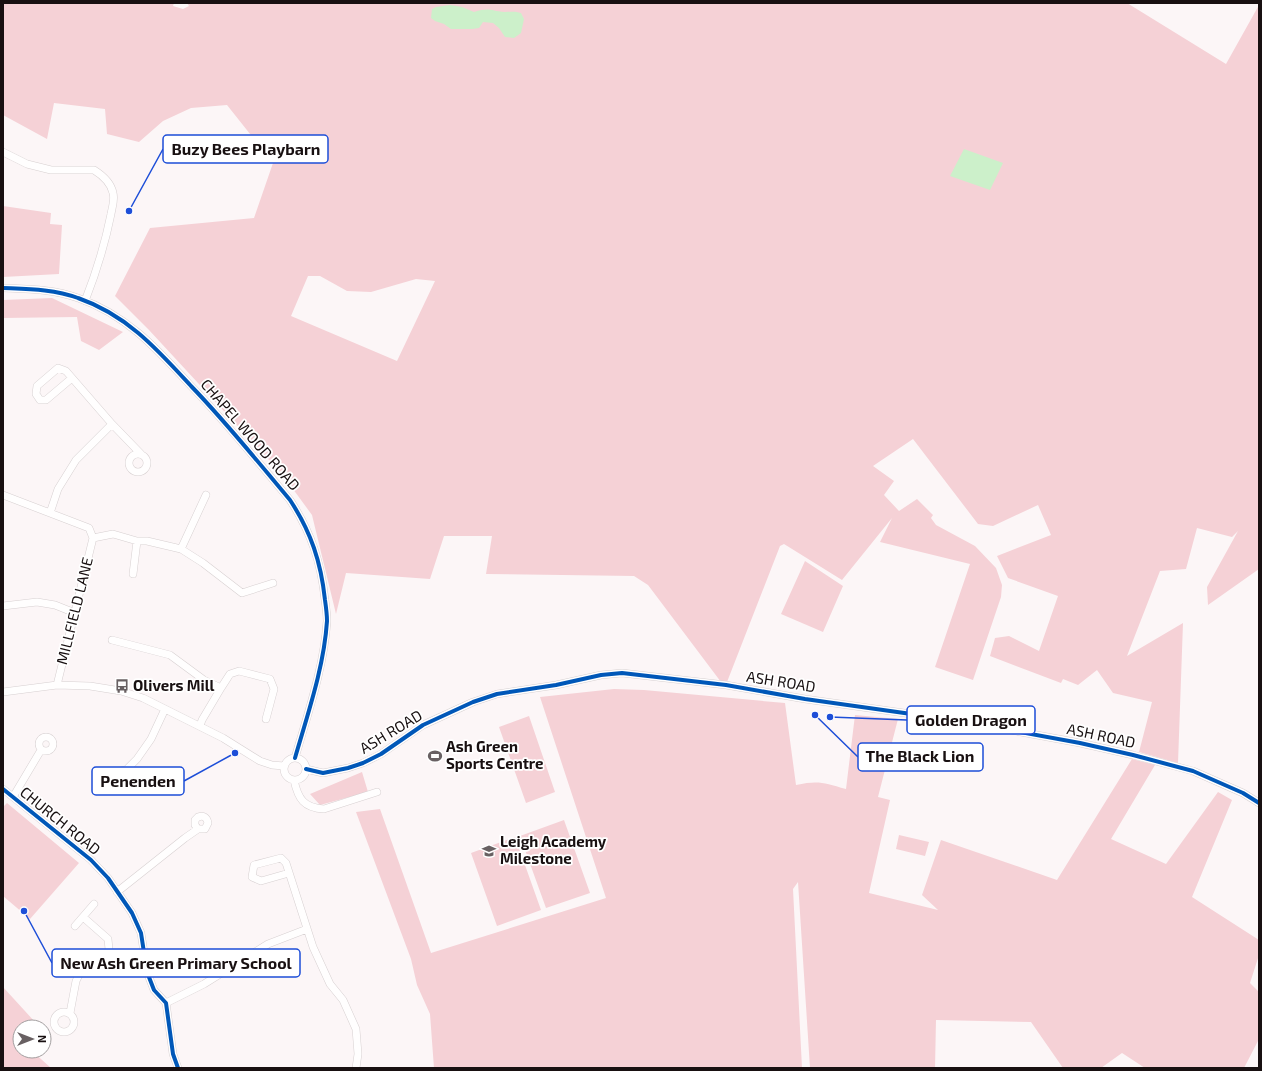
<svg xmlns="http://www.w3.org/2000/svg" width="1262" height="1071" font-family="'Exo 2',sans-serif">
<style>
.green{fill:#f5d1d6;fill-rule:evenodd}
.water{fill:#ccf0ca}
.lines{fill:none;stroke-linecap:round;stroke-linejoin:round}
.minor-casing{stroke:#d7d0d1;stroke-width:8}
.minor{stroke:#fffefe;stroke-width:7}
.cycleway-casing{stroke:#fff;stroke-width:6}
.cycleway{stroke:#0057b8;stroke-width:4}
.labels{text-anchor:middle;stroke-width:3.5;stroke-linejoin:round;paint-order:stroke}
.street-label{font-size:15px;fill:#181011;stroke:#fff}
.poi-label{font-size:15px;font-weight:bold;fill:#181011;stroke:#fff;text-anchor:start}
.leader{fill:none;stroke:#1d4ed8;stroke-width:1.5}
.callout-dot{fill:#1d4ed8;stroke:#fff;stroke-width:1.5}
.callout{fill:#fff;stroke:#1d4ed8;stroke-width:1.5}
.callout-label{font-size:16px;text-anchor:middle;font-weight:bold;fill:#181011}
</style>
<rect width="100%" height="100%" fill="#fcf6f7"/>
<path class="green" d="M3 3H174L173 6 183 9 189 6 187 3H1127L1226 64 1259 5V569L1208 605 1207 587 1238 531 1232 537 1197 528 1186 569 1160 571 1127 656 1183 623 1178 763 1139 752 1152 702 1113 693 1097 670 1078 685 1063 679 1061 683 990 656 995 638 1009 636 1039 651 1058 596 1008 578 997 556 1051 535 1038 505 993 526 978 524 913 439 873 466 894 481 884 495 899 511 917 499 933 515 931 518 936 525 975 546 996 568 1002 585 1001 597 973 680 935 667 970 564 880 542 892 518 842 580 784 544 780 546 727 682H721L648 585 634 576 486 574 492 536H444L430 579 346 573 336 614 312 515 282 474 149 330 115 296 150 228 254 218 273 163 227 105 191 108 163 121 139 142 107 134 105 109 54 103 47 139 3 115ZM308 276H320L347 291 371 292 416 279 435 281 397 361 291 316Z
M3 206 51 213 50 224 62 225 59 274 3 277Z
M52 298 123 332 99 350 81 341 77 317 3 318V300Z
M805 561 843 586 823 632 781 614Z
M614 689 644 690 785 703 796 785C819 780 824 783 846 789L855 715 898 719 878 797 890 800 869 893 938 910 922 895 941 840 1057 880 1132 759 1155 765 1111 839 1166 864 1218 792 1232 800 1192 897 1259 940V955L1250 983 1259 992V1039L1244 1068H1145L1122 1053 1101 1068H1063L1031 1022 936 1020 935 1068H810L798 882 793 889 802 1068H434L430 1014 417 985 411 959 356 812 380 809 431 953 606 898 540 697Z
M529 716 555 792 526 803 499 727Z
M362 772 368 792 320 805 310 794Z
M7 803 79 863 30 919 3 896V807Z
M564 820 590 893 546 908 520 836Z
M899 835 929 842 925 856 896 849Z
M515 837 541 910 497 926 471 853Z
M3 987 35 1022 29 1027H20V1051H32L51 1068H3Z"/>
<path class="water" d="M450 5 462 7 474 12C490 7 490 11 505 12 511 12 515 11 521 13L524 19 521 33 514 38 505 37 499 28 493 23 483 22 479 28 472 29H451L444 24 435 21 431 18 432 9 436 7Z
M964 149 1003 163 990 190 950 176Z"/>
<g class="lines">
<defs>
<path id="minor" d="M3 152 27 164 51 170H94C102 175 111 183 113 193 115 199 112 208 111 214 105 244 96 273 85 301
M3 288C28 289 54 289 78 298 127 315 157 349 191 386 226 422 258 462 290 500 311 532 321 562 325 600 326 607 327 614 327 621 324 667 308 713 295 758
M112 424 141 454
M129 463a9 9 0 1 1 18 0a9 9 0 1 1-18 0Z
M3 495 89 528 93 538
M50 513 58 489 76 460 112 424 66 371 58 368 37 386 36 394 40 400H46L72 378
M93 538 113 534 137 541H147L181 549 203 563 242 593 273 583
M181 549 206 495
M133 574 137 541
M3 606 37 602 55 605 75 613
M112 640 170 655 204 680 221 688 202 720 200 726
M57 685 93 538
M221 688 230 674 239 671 270 679 274 689 266 719
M3 692 57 685 90 686 121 691 143 698 223 738 260 761 272 765 284 766
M39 744a7 7 0 1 1 14 0a7 7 0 1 1-14 0Z
M284 769a11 11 0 1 1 22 0a11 11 0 1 1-22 0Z
M306 769 323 773 348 768 363 763 381 754 423 725 473 702 497 694 556 685 601 675 622 673 726 685 805 699 961 721 1080 743 1133 755 1193 771 1243 793 1259 803
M126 770 131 774 133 780 129 785 122 787 116 782V775L120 771 126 770 137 759 151 739 165 709
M294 780C298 799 304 808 324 809L377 792
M3 789 91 860 108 878 132 913 141 933 147 972 154 990 166 1003 173 1054 178 1068
M13 797 41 750
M289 873 261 881 252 877 254 865 281 858 286 863 313 947 330 984 343 1000 356 1029 358 1054 356 1068
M117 892 185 838 198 829H205L208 823C207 817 203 815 198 817L195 820V825L198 829
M83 917 108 939 110 960
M75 926 94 904
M166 1003 204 984 268 944 307 929
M54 1022a10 10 0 1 1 20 0a10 10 0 1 1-20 0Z
M70 1013 76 981 80 973 91 963 110 960 144 957"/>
</defs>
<use href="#minor" class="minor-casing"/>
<use href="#minor" class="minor"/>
<defs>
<path id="cycleway" d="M3 288C28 289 54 289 78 298 127 315 157 349 191 386 226 422 258 462 290 500 311 532 321 562 325 600 326 607 327 614 327 621 324 667 308 713 295 758
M306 769 323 773 348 768 363 763 381 754 423 725 473 702 497 694 556 685 601 675 622 673 726 685 805 699 961 721 1080 743 1133 755 1193 771 1243 793 1259 803
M3 789 91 860 108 878 132 913 141 933 147 972 154 990 166 1003 173 1054 178 1068"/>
</defs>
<use href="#cycleway" class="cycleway-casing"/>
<use href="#cycleway" class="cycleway"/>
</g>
<defs>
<symbol id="bus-bare" viewBox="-9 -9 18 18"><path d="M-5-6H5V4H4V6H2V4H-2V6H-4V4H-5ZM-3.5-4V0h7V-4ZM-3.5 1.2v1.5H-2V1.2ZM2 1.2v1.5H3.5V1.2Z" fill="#686062" stroke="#fff" stroke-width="2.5" paint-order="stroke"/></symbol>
<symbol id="stadium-bare" viewBox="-9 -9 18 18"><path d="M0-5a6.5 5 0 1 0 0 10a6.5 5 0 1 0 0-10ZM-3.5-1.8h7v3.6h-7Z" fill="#686062" stroke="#fff" stroke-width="2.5" paint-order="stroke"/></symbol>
<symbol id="school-bare" viewBox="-9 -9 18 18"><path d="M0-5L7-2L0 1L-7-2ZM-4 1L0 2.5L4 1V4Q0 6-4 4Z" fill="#686062" stroke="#fff" stroke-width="2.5" paint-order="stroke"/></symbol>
</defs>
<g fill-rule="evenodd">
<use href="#bus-bare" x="112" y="676" width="20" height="20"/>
<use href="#stadium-bare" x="425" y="746" width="20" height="20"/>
<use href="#school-bare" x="479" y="841" width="20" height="20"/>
</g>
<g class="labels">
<g class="street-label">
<text transform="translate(250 435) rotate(49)" y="5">CHAPEL WOOD ROAD</text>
<text transform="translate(75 611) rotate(-76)" y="5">MILLFIELD LANE</text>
<text transform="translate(781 682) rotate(9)" y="5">ASH ROAD</text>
<text transform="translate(391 732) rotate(-31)" y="5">ASH ROAD</text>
<text transform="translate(1101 736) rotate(12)" y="5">ASH ROAD</text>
<text transform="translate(60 821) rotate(39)" y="5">CHURCH ROAD</text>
</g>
<g class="poi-label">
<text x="133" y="691">Olivers Mill</text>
<text x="446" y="752">Ash Green<tspan x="446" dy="17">Sports Centre</tspan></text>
<text x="500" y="847">Leigh Academy<tspan x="500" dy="17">Milestone</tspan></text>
</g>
</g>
<path class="leader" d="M129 211L163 149M830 717L907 720M815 715L858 757M235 753L184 781M24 911L52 963"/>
<g class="callout-dot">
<circle cx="129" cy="211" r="4"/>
<circle cx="830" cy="717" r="4"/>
<circle cx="815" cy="715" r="4"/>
<circle cx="235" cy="753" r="4"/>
<circle cx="24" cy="911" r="4"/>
</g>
<g class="callout">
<rect x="163" y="135" width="165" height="28" rx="4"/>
<rect x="907" y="706" width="128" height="28" rx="4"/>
<rect x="858" y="743" width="125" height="28" rx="4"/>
<rect x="92" y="767" width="92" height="28" rx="4"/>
<rect x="52" y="949" width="248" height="28" rx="4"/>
</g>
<g class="callout-label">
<text x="246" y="155">Buzy Bees Playbarn</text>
<text x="971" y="726">Golden Dragon</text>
<text x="920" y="762">The Black Lion</text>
<text x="138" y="787">Penenden</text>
<text x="176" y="969">New Ash Green Primary School</text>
</g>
<rect width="1262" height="1071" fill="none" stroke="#181011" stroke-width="8"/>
<g transform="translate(32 1039) rotate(90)"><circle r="19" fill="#ffffff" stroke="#a39fa0"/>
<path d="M0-3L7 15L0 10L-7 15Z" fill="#686062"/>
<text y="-6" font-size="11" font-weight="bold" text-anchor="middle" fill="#181011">N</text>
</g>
</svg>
